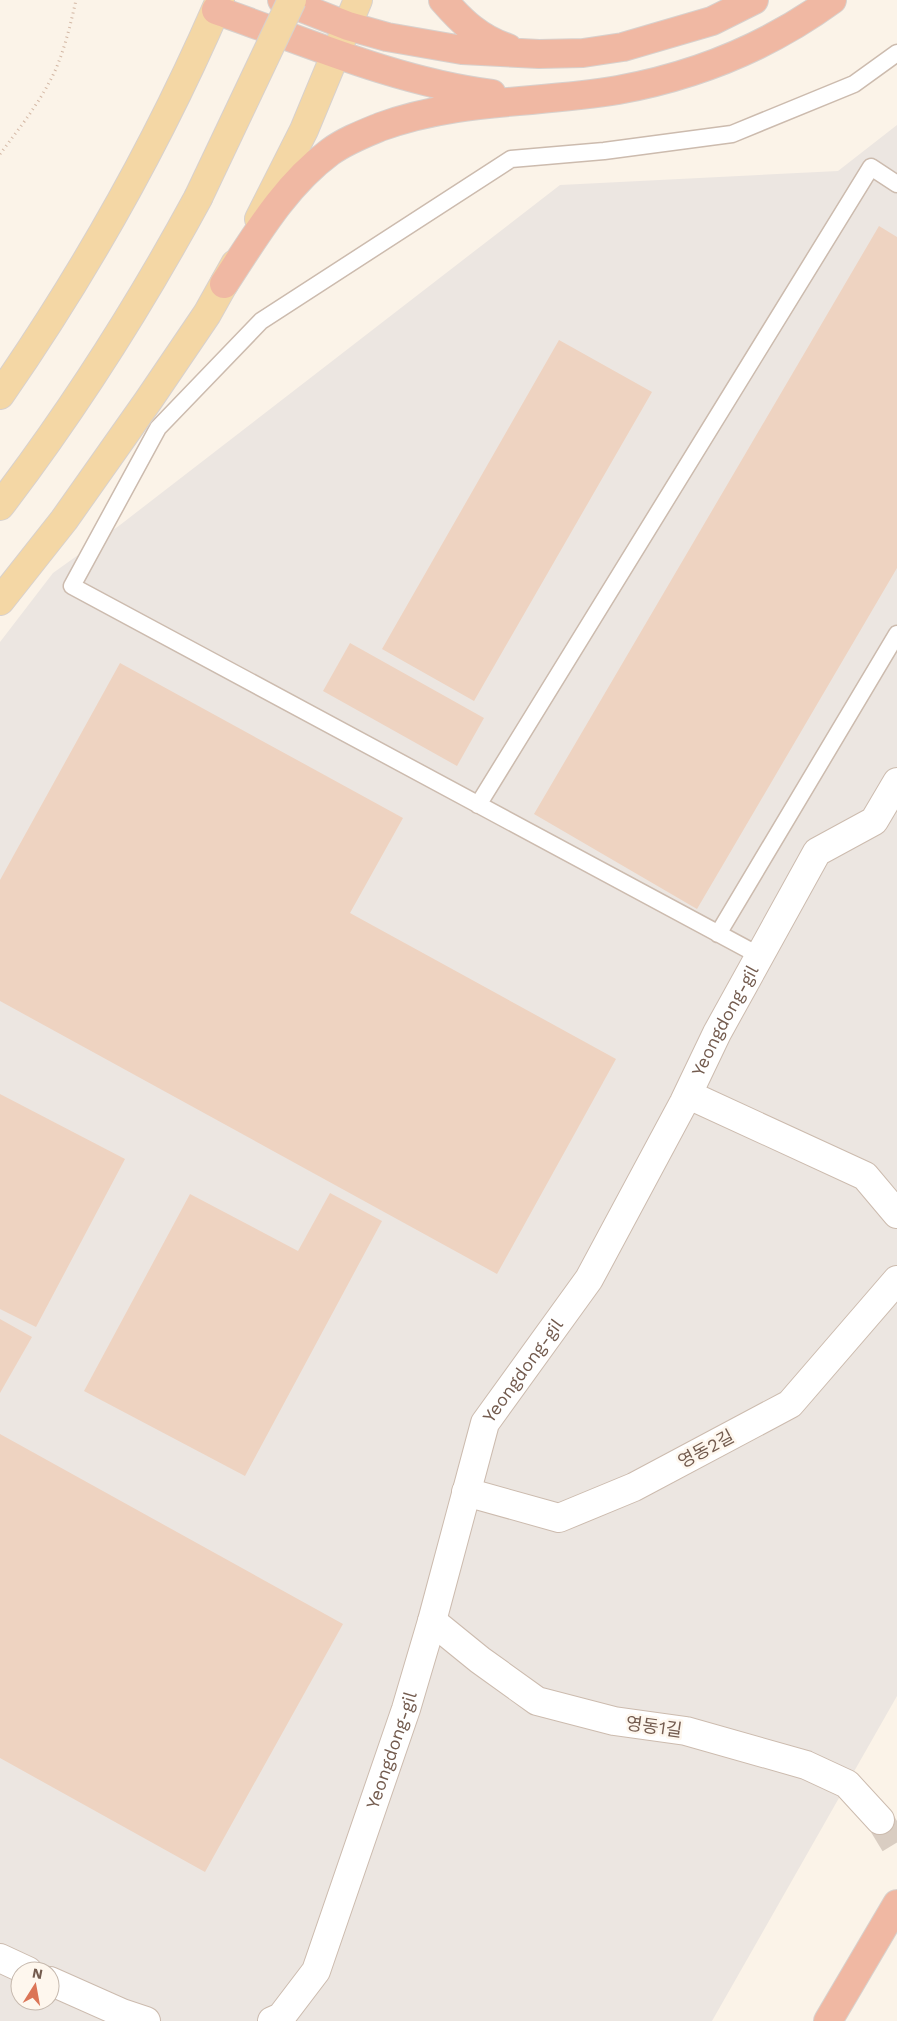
<svg xmlns="http://www.w3.org/2000/svg" width="897" height="2021" font-family="'Work Sans','Noto Sans KR',sans-serif">
<style>
.industrial{fill:#ece6e1;fill-rule:evenodd}
.building{fill:#eed3c1}
.lines{fill:none;stroke-linecap:round;stroke-linejoin:round}
.minor-tunnel{stroke:#d9cdc2;stroke-width:28;stroke-dasharray:28 14;stroke-linecap:butt}
.service-casing{stroke:#ccbbae;stroke-width:19}
.minor-casing{stroke:#ccbbae;stroke-width:30}
.primary-casing{stroke:#d8d1cd;stroke-width:30}
.motorway-casing{stroke:#d8d1cd;stroke-width:30}
.path{stroke:#d3b7a4;stroke-width:3;stroke-dasharray:1 4;stroke-linecap:butt}
.service{stroke:#fff;stroke-width:16}
.minor{stroke:#fff;stroke-width:28}
.primary{stroke:#f4d7a5;stroke-width:28}
.motorway{stroke:#f0b8a3;stroke-width:28}
.primary-bridge-casing{stroke:#d8d1cd;stroke-width:30;stroke-linecap:butt}
.primary-bridge{stroke:#f4d7a5;stroke-width:28}
.labels{text-anchor:middle;stroke-width:5;stroke-linejoin:round;paint-order:stroke}
.street-label{font-size:18px;fill:#735b4e;stroke:#fef7ee}
</style>
<rect width="100%" height="100%" fill="#fbf3e8"/>
<path class="industrial" d="M897 125V1696L712 2021H0V642L53 573 120 525 560 185 838 171ZM20 1971H50V2001H20Z"/>
<path class="building" d="M879 226 897 237V568L697 909 534 814Z
M559 340 652 392 474 701 382 649Z
M350 643 484 718 457 766 323 691Z
M120 663 403 818 350 913 616 1059 497 1274 0 1001V880Z
M0 1094 125 1159 36 1327 0 1309Z
M330 1193 382 1221 245 1476 84 1391 190 1194 298 1251Z
M0 1319 32 1337 0 1393Z
M0 1434 343 1624 205 1872 0 1758Z"/>
<g class="lines">
<path class="minor-tunnel" d="M880 1820 897 1848"/>
<defs>
<path id="service" d="M478 805 871 167 897 184
M718 934 897 634
M760 956 72 586 158 428 261 321 511 159 604 151 732 134 854 84 897 53"/>
<g id="minor">
<path d="M689 1095 865 1176 897 1214"/>
<path d="M466 1492 559 1518 634 1487 790 1404 897 1280"/>
<path d="M432 1621 480 1660 537 1701 614 1721 686 1731 806 1765 847 1784 880 1820"/>
<path d="M0 1958 28 1971"/>
<path d="M50 1981 122 2013 146 2021"/>
<path id="s1" d="M272 2021 281 2017 316 1971 406 1709 432 1621 485 1423 589 1279 684 1102 717 1033 817 852 874 821 897 782"/>
</g>
<path id="primary" d="M259 219 304 130 358 0
M0 395C86 271 160 139 220 0
M0 506C74 409 140 305 198 198
M0 601 64 520 148 401 207 314 235 264"/>
<path id="motorway" d="M282 0 348 26 387 37 462 50 539 54 583 53 623 47 712 21 754 0
M443 0C462 22 480 39 508 48
M216 10C306 42 397 82 492 94
M224 284C255 237 284 186 330 152 345 141 363 134 380 127 460 98 537 104 618 90 695 76 769 46 832 0
M828 2021 897 1904"/>
</defs>
<use href="#service" class="service-casing"/>
<use href="#minor" class="minor-casing"/>
<use href="#primary" class="primary-casing"/>
<use href="#motorway" class="motorway-casing"/>
<path class="path" d="M0 154C18 130 38 105 52 77 63 56 71 23 76 0"/>
<use href="#service" class="service"/>
<use href="#minor" class="minor"/>
<use href="#primary" class="primary"/>
<use href="#motorway" class="motorway"/>
<defs>
<path id="primary-bridge" d="M198 198 292 0"/>
</defs>
<use href="#primary-bridge" class="primary-bridge-casing"/>
<use href="#primary-bridge" class="primary-bridge"/>
</g>
<g class="labels">
<g class="street-label">
<text dy="6" stroke="none"><textPath href="#s1" startOffset="1111">Yeongdong-gil</textPath></text>
<text dy="6" stroke="none"><textPath href="#s1" startOffset="706">Yeongdong-gil</textPath></text>
<text transform="translate(706 1449) rotate(-28)" y="6">영동2길</text>
<text transform="translate(654 1727) rotate(8)" y="6">영동1길</text>
<text dy="6" stroke="none"><textPath href="#s1" startOffset="301">Yeongdong-gil</textPath></text>
</g>
</g>
<g transform="translate(35 1986) rotate(11)"><circle r="24" fill="#fef7ee" stroke="#c6b9ae"/>
<path d="M0-4L9 19L0 12L-9 19Z" fill="#db7557"/>
<text y="-8" font-size="14" font-weight="bold" text-anchor="middle" fill="#735b4e">N</text>
</g>
</svg>
